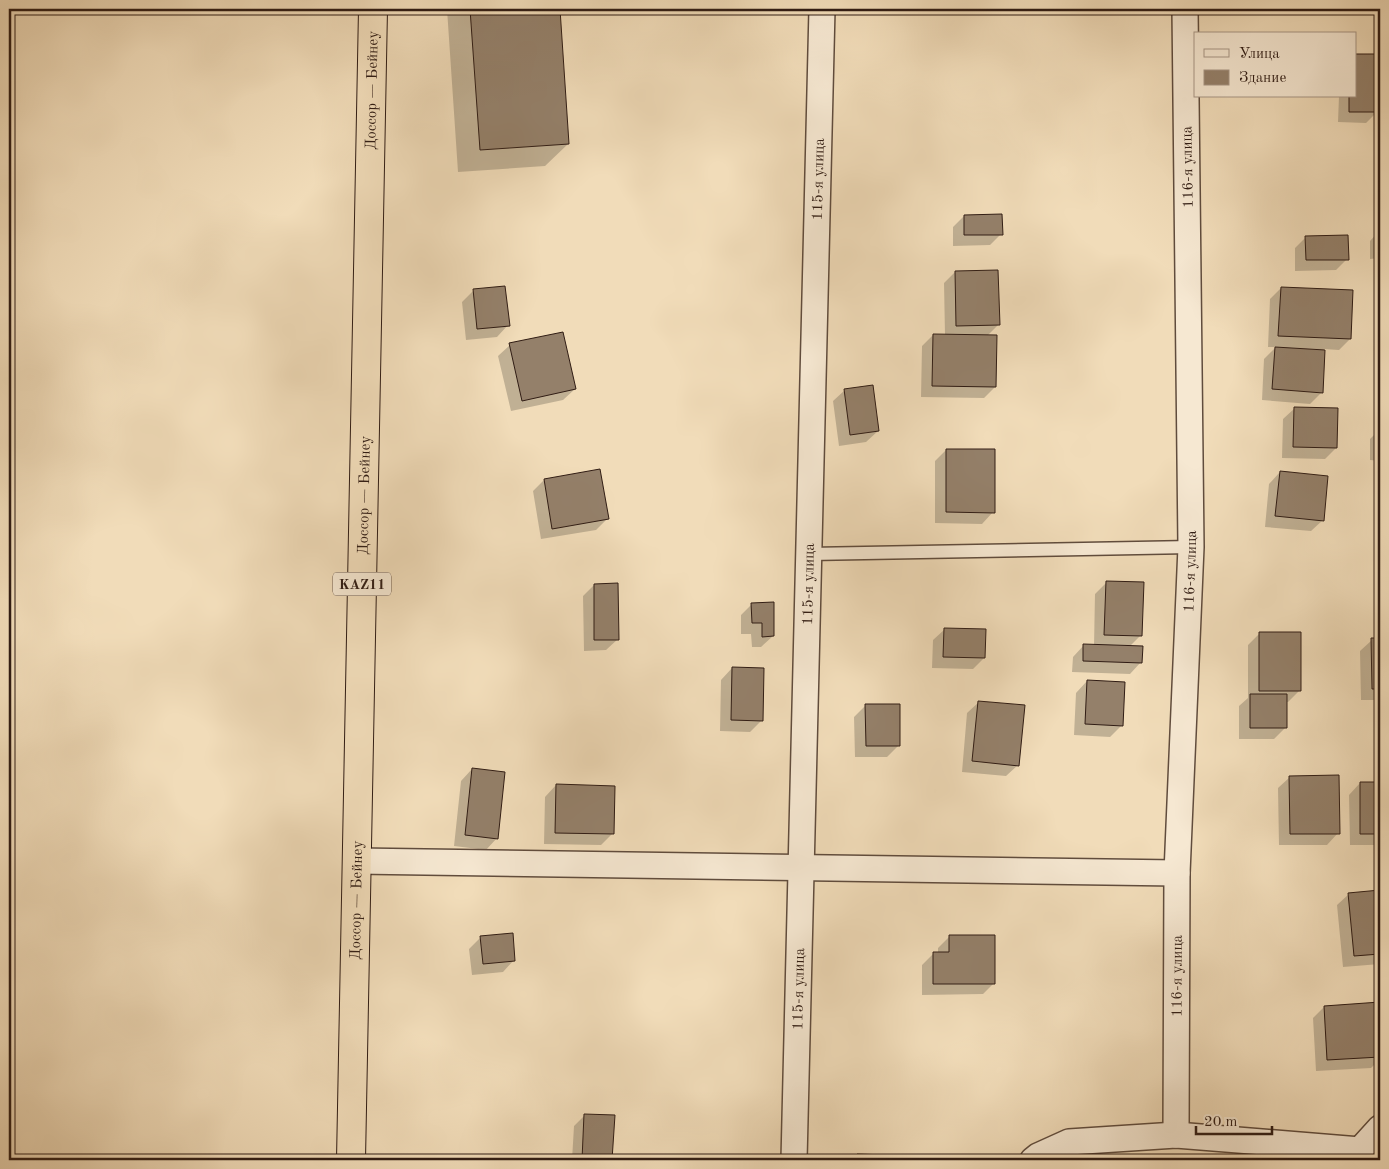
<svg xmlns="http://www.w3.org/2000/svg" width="1389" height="1169" font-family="'Old Standard TT',serif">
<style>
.shadow{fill:#0003}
.building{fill:#94806a;stroke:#301c14}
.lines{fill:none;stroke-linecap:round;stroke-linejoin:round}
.lane-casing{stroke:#604c3d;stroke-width:15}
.street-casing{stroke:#604c3d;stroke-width:28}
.highway-casing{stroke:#301c14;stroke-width:30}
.lane{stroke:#f6e8d2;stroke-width:12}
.street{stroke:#f6e8d2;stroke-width:25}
.highway{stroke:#f1dcb9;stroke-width:28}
.labels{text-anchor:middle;stroke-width:4;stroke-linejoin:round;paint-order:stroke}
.shield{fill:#f6e8d2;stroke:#6b594d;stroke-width:1}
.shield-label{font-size:14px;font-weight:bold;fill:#301c14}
.street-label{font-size:15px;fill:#301c14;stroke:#f6e8d2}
</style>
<rect width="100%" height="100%" fill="#f1dcb9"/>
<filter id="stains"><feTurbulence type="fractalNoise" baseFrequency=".004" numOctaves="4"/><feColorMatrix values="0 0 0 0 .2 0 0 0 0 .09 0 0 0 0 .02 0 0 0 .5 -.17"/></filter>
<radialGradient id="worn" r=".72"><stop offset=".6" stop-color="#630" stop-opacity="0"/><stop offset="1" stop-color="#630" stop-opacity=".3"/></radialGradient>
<path class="shadow" d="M447 9H559L568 144 545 166 458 172Z
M1339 96H1355L1377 112 1366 123 1338 122Z
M964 216 1001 234 990 245 953 246V227Z
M1380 230V258L1370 259V241Z
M1306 237 1347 259 1336 270 1295 271V248Z
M955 272 998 325 987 336 995 387 984 398 921 397 922 346 933 335H945L944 283Z
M504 287 508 325 497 337 466 340 462 302 473 291Z
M1281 288 1350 339 1339 350 1324 349 1322 392 1310 404 1262 400 1264 359 1276 347H1268L1270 299Z
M510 345 575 389 563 400 511 411 498 356Z
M845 390 878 431 866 442 839 446 833 401Z
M1295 408 1336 448 1325 459 1282 458 1283 419Z
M1380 429V461L1370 460V439Z
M946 450 993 512 982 524 935 523V461Z
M599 470 608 518 596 530 541 539 533 491 544 480Z
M1280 472 1323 520 1311 531 1265 527 1269 484Z
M1107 582 1141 635 1129 647 1141 662 1130 674 1072 672 1073 657 1084 645 1094 646 1095 594Z
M594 585 618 639 606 650 584 651 583 596Z
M752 604 773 636 761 647H752L751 634H741V615Z
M945 629 984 658 973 669 932 668 933 640Z
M1260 633 1299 691 1288 702H1286V727L1274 739H1239V706L1248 698V645Z
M1372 640H1380V700H1361L1360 651Z
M732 668 762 720 750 732 720 731 721 680Z
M1087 681 1122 725 1110 737 1074 735 1076 693Z
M979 702 1018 765 1006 776 962 772 967 713Z
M866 705 899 745 887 757H855L854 717Z
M472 769 497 838 486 850 454 846 461 781Z
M1290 777 1338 833 1327 845H1279L1278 788Z
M1360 783H1380V845H1350L1349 795Z
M556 785 612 834 601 845 544 844 545 797Z
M1380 891V964L1343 967 1337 905 1349 894Z
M481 937 514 960 503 972 472 975 469 949Z
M949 937 994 983 983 994 922 995V965L933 954H938V948Z
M1380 1004V1059L1371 1068 1316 1071 1313 1018 1324 1007Z
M585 1115 613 1116 611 1160H572L574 1126Z
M858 1155 917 1157V1160H852Z"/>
<path class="building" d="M470 9H560L569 144 480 150Z
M1355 54H1379L1378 112H1349V96H1355Z
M1002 214 1003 235H964V215Z
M1348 235 1349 260H1306L1305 236Z
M998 270 1000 325 956 326 955 271Z
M505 286 510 326 477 329 473 289Z
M1281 287 1353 290 1351 339 1278 336Z
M563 332 576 389 522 401 509 343Z
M933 334 997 335 996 387 932 386Z
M1275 347 1325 350 1323 393 1272 389Z
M873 385 879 431 850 435 844 389Z
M1294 407 1338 408 1337 448 1293 447Z
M946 449H995V513L946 512Z
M600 469 609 519 552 529 544 479Z
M1280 471 1328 476 1324 521 1275 516Z
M1106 581 1144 582 1142 636 1104 635Z
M618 583 619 640H594V584Z
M774 602V636L762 637V623H752L751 603Z
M944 628 986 629 985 658 943 657Z
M1259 632H1301V691H1259Z
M1371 638H1380V689H1372Z
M1083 644 1143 646 1142 663 1083 661Z
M732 667 764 668 763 721 731 720Z
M1087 680 1125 682 1123 726 1085 724Z
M1250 694H1287V728H1250Z
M978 701 1025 705 1019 766 972 761Z
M865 704H900V746H866Z
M472 768 505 772 498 839 465 835Z
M1339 775 1340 834H1290L1289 776Z
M1360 782H1380V834H1360Z
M556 784 615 786 614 834 555 833Z
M1380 890V954L1354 956 1348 893Z
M513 933 515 961 483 964 480 936Z
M949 935H995V984H933V952H949Z
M1380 1002V1057L1327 1060 1324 1006Z
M584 1114 615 1115 612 1160H582Z
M857 1154 918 1156V1160H857Z"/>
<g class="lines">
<defs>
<path id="lane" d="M809 554 1191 547"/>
<g id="street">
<path d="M357 861 1177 873"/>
<path id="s1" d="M1176 1135 1177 873 1191 547 1185 9"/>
<path id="s2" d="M794 1160 822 9"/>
<path d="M1033 1160 1038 1156 1069 1142 1176 1135 1360 1150"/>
<path d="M1354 1160 1360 1150 1380 1128"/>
</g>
<g id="highway">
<path id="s3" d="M351 1160 373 9"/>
</g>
</defs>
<use href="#lane" class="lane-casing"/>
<use href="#street" class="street-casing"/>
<use href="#highway" class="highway-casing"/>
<use href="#lane" class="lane"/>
<use href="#street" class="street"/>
<use href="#highway" class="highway"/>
</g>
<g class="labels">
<rect class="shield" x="333" y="572.5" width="58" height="23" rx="4"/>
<g class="shield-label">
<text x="362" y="589">KAZ11</text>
</g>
<g class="street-label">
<text dy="5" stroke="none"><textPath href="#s3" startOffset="1070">Доссор — Бейнеу</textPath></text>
<text transform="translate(1187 167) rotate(-91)" y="5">116-я улица</text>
<text dy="5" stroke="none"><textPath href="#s2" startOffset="981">115-я улица</textPath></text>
<text dy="5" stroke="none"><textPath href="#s3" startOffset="665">Доссор — Бейнеу</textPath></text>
<text dy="5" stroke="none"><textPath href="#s1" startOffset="564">116-я улица</textPath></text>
<text dy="5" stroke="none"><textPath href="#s2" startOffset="576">115-я улица</textPath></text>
<text dy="5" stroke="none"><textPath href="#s3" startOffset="260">Доссор — Бейнеу</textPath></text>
<text dy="5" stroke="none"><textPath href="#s1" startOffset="159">116-я улица</textPath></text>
<text dy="5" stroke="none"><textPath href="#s2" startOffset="171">115-я улица</textPath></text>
</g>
</g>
<rect width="1389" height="1169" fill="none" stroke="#f1dcb9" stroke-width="30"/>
<rect x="10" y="10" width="1369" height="1149" fill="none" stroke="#301c14" stroke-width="2.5"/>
<rect x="15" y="15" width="1359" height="1139" fill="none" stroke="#301c14"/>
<rect x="1194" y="32" width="162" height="65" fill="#f6e8d2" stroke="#a79686"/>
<rect x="1204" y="49" width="25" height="8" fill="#f6e8d2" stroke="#a79686"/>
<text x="1239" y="58" font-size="15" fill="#301c14">Улица</text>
<rect x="1204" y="70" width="25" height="15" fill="#94806a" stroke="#a79686"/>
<text x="1239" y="82" font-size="15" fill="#301c14">Здание</text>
<path d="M1196 1126v8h76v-8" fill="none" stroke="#301c14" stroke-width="2.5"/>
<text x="1204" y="1126" font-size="15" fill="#301c14" stroke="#f6e8d2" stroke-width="4" paint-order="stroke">20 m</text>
<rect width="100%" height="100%" filter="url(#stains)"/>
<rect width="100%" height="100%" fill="url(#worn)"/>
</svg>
